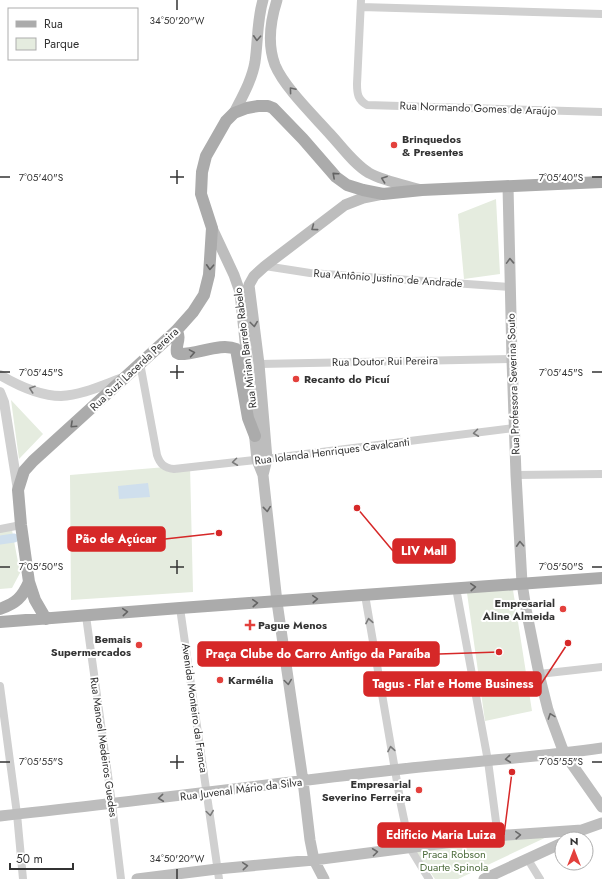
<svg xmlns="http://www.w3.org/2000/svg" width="602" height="879" font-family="Jost,sans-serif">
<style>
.green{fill:#e5ecdf}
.water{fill:#cfdfed}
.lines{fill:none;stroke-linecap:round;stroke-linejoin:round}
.canal{stroke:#cfdfed;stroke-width:9}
.minor{stroke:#d0d0d0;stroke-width:8}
.tertiary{stroke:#d0d0d0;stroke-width:10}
.secondary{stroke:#bdbdbd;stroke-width:11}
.primary{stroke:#ababab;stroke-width:12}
.oneway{stroke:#6a6a6a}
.oneway2{stroke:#636363}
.oneway3{stroke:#7a7a7a}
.ticks{fill:none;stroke:#333;stroke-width:1.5}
.poi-dot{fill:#e3403c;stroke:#fff;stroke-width:1.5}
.labels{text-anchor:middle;stroke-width:4;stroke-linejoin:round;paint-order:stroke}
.street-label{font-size:11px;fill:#333;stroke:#fff}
.poi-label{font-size:11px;font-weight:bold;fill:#333;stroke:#fff;text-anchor:start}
.park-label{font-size:11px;fill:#516f40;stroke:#fff}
.ticks-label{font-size:10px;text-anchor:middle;fill:#333;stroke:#fff;stroke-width:4;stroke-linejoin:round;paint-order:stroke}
.leader{fill:none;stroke:#d62828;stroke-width:1.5}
.callout-dot{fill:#d62828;stroke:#fff;stroke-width:1.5}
.callout{fill:#d62828;stroke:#d62828;stroke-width:1.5}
.callout-label{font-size:12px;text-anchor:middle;font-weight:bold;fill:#fff}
</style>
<rect width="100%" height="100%" fill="#fff"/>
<path class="green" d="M496 199 500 274 464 279 458 214Z
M11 400 43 434 19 459Z
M190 465 193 592 71 600 70 475Z
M12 530 20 573 12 588 0 589V532Z
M502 590H513L532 711 485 721 467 593Z
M551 835 458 879H435L412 846Z"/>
<path class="water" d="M148 483 150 497 119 499 118 486Z"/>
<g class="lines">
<path class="canal" d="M0 540 14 538"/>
<path class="minor" d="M361 0 357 84C357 94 358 100 367 105L602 112
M361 7 602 14
M265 266 310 273 511 287
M140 363 157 455C160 464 164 468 174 469L273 458 514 428
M259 364 512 359
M516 475 602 474
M0 529 21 525
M456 588 488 761 498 837
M365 595 401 805 410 848 429 879
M180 608 219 879
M86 616 112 804 121 879
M539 674 602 667
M0 686 17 814 23 879
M527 858 540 879"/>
<path class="tertiary" d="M0 375C17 385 41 396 61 396 82 395 103 385 123 378
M0 392 4 402 18 490"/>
<path class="secondary" d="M277 0C270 22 267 44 275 65 284 87 314 116 330 134 342 147 354 164 369 173 384 181 404 185 421 190
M234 113C242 97 252 80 255 62 258 41 257 20 263 0
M508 186 512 359 516 475 522 583 526 609 539 674 548 710 564 753 602 807
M212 228 234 275 240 292 257 460 263 475
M0 816C131 802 262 785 393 770 463 762 533 758 602 748
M137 879 217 869 314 860 507 835 582 830 602 823
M324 879 314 860 310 840 303 781 277 602 263 475 267 459 259 364 249 285 254 276 265 266 345 205 363 198 383 194
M484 879 562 843"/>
<path class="primary" d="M176 331C182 338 175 345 177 353L179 354C196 355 221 342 236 349L248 418 255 436
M0 609C16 603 22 598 29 582
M46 619 35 600 29 582 21 525 18 490 24 471 33 461 176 331 193 312 204 295 209 275 212 228 201 194 202 172 206 156 226 121 234 113 247 108 258 106H268L273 108 303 139 336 177 347 185 363 190 383 194 422 190 602 182
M0 622 180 608 602 578"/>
</g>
<defs><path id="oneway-chevron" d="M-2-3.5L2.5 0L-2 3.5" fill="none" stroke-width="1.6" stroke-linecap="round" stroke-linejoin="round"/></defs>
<g class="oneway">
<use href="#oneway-chevron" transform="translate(257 38) rotate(93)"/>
<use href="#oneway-chevron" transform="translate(292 90) rotate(-130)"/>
<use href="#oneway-chevron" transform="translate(384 179) rotate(-160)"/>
<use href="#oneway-chevron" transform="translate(314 228) rotate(143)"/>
<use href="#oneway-chevron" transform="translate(510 261) rotate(-92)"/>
<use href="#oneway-chevron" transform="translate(254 324) rotate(83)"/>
<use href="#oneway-chevron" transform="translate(267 509) rotate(84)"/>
<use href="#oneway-chevron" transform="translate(520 544) rotate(-93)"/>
<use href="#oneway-chevron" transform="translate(288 682) rotate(82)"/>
<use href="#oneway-chevron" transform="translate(551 716) rotate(-110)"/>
<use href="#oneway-chevron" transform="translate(508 759) rotate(174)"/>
<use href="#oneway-chevron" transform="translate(161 798) rotate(174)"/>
<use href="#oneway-chevron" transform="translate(518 835) rotate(-4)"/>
<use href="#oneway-chevron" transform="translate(375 852) rotate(-7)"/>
<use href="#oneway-chevron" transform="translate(245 866) rotate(-5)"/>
</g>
<g class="oneway2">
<use href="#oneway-chevron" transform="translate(335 175) rotate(-138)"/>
<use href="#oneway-chevron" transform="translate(210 267) rotate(93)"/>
<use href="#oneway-chevron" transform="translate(192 353) rotate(-10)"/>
<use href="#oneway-chevron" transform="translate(73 425) rotate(137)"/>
<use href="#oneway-chevron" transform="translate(473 587) rotate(-4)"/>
<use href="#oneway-chevron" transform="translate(315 599) rotate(-4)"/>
<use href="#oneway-chevron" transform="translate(255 603) rotate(-4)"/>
<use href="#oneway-chevron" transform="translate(125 612) rotate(-5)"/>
</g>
<g class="oneway3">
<use href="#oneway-chevron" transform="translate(32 389) rotate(-161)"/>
<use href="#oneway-chevron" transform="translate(476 433) rotate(173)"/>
<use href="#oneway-chevron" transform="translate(235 462) rotate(173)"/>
<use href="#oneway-chevron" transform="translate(369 621) rotate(-100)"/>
<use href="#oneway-chevron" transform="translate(391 749) rotate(-100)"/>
<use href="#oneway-chevron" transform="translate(210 813) rotate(82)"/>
</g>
<path class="ticks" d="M177 0V10M177 170V184M0 177H10M170 177H184M592 177H602M177 365V379M0 372H10M170 372H184M592 372H602M177 560V574M0 567H10M170 567H184M592 567H602M177 755V769M0 762H10M170 762H184M592 762H602M177 869V879"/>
<g class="poi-dot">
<circle cx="394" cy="145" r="4"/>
<circle cx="296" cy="379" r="4"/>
<circle cx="563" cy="609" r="4"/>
<path d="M248 619h4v4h4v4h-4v4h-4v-4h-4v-4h4z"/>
<circle cx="139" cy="645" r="4"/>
<circle cx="220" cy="680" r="4"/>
<circle cx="419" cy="790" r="4"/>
</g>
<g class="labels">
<g class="street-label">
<text transform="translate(478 108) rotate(2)" y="4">Rua Normando Gomes de Araújo</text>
<text transform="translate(388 278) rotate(4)" y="4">Rua Antônio Justino de Andrade</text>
<text transform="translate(245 348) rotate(-97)" y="4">Rua Mirian Barreto Rabelo</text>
<text transform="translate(385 361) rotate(-1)" y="4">Rua Doutor Rui Pereira</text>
<text transform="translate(134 369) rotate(-43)" y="4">Rua Suzi Lacerda Pereira</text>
<text transform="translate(513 384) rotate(-92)" y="4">Rua Professora Severina Souto</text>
<text transform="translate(332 451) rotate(-7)" y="4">Rua Iolanda Henriques Cavalcanti</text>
<text transform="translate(195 708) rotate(82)" y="4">Avenida Monteiro da Franca</text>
<text transform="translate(104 747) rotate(82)" y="4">Rua Manoel Medeiros Guedes</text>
<text transform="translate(241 789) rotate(-7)" y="4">Rua Juvenal Mário da Silva</text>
</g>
<g class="poi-label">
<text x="402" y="143">Brinquedos<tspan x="402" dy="13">&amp; Presentes</tspan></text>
<text x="304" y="383">Recanto do Picuí</text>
<text x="555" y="607" text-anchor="end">Empresarial<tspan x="555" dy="13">Aline Almeida</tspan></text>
<text x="258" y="629">Pague Menos</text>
<text x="131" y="643" text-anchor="end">Bemais<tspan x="131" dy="13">Supermercados</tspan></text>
<text x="228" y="684">Karmélia</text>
<text x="411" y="788" text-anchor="end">Empresarial<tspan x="411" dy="13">Severino Ferreira</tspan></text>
</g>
<g class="park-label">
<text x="454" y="858">Praca Robson<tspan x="454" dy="13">Duarte Spinola</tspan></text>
</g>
</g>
<g class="ticks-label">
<text x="177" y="24">34°50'20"W</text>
<text x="41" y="181">7°05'40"S</text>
<text x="561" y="181">7°05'40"S</text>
<text x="41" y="376">7°05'45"S</text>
<text x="561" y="376">7°05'45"S</text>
<text x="41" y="570">7°05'50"S</text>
<text x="561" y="570">7°05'50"S</text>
<text x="41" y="765">7°05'55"S</text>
<text x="561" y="765">7°05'55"S</text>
<text x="177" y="862">34°50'20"W</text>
</g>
<path class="leader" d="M219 533L165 539M357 508L393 551M499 652L439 654M568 643L541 684M512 772L504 835"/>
<g class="callout-dot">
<circle cx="219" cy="533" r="4"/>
<circle cx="357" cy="508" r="4"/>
<circle cx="499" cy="652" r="4"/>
<circle cx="568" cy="643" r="4"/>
<circle cx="512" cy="772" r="4"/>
</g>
<g class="callout">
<rect x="68" y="527" width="97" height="24" rx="4"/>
<rect x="393" y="539" width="62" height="24" rx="4"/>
<rect x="198" y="642" width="241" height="24" rx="4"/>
<rect x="364" y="672" width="177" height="24" rx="4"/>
<rect x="378" y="823" width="126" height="24" rx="4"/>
</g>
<g class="callout-label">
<text x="116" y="543">Pão de Açúcar</text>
<text x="424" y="555">LIV Mall</text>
<text x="318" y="658">Praça Clube do Carro Antigo da Paraíba</text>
<text x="453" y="688">Tagus - Flat e Home Business</text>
<text x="441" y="839">Edificio Maria Luiza</text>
</g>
<rect x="8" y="8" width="130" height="52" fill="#ffffff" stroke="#adadad"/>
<rect x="16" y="21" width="20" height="6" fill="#ababab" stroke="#adadad"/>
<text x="44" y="28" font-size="12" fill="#333333">Rua</text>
<rect x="16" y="38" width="20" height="12" fill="#e5ecdf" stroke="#adadad"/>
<text x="44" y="48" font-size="12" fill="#333333">Parque</text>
<g transform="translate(574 851)"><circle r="19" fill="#ffffff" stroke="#adadad"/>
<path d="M0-3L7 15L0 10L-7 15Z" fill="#e3403c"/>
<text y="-6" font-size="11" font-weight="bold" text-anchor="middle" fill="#333333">N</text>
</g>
<path d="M10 863v6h63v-6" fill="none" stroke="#333333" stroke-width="2"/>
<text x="16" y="863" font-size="12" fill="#333333" stroke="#ffffff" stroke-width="3" paint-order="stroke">50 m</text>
</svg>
